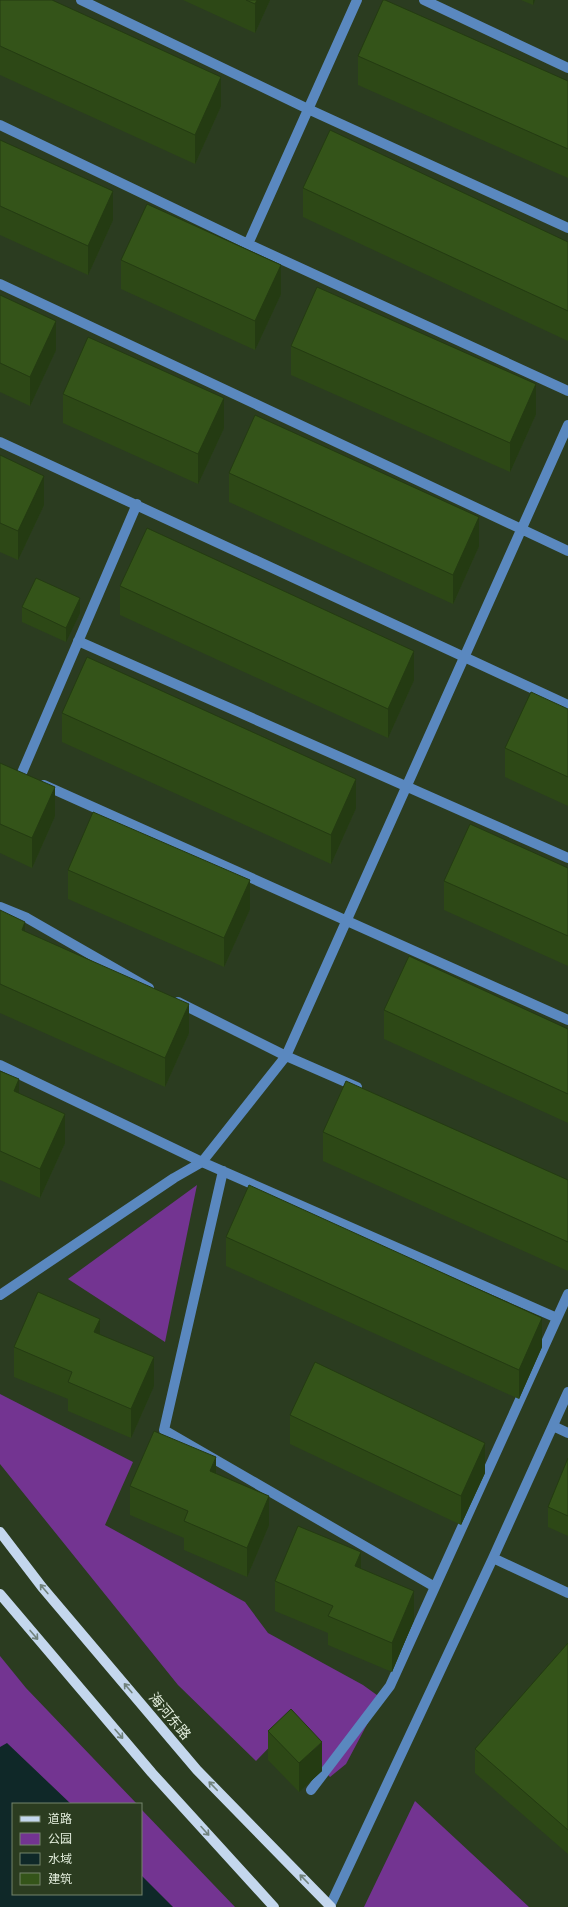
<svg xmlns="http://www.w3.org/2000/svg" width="568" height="1907" font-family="'Roboto Serif','Noto Sans SC',serif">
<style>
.green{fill:#733491}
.water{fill:#0f2828}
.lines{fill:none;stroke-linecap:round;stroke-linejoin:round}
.minor{stroke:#5a88bf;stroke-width:10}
.major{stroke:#c4d7ed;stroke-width:10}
.wall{fill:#2d4816}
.shaded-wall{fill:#243b12}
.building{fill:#345419;stroke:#243b12}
.oneway{stroke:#70827c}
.labels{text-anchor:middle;stroke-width:4;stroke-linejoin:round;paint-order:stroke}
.street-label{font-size:14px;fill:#e2eddc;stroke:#2b3c20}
</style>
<rect width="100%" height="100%" fill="#2b3c20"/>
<path class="green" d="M197 1185 165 1342 68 1279Z
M0 1394 133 1462 105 1525 245 1602 268 1633 363 1685 381 1698 346 1764 330 1777 285 1731 256 1761 178 1685 0 1464Z
M0 1656 26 1688 137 1804H13V1894H141V1809L235 1907H0Z
M415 1801 529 1907H364Z"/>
<path class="water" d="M7 1743 71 1804H13V1894H141V1875L173 1907H0V1747Z"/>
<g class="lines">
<path class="minor" d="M81 0 308 109 568 228
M424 0 568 68
M0 125 248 244 568 391
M248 244 357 0
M0 284 568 551
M0 442 568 705
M78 641 568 858
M21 775 137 504
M44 785 568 1020
M0 907 27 918 149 988
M178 1002 286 1056 357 1087
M0 1065 202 1162 557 1318
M223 1171 164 1430 435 1587
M0 1295 174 1178 202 1162 286 1056 568 425
M553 1426 568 1433
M493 1558 568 1593
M311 1790 390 1686 568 1294
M330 1906 493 1558 568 1392"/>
<path class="major" d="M0 1532 42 1587 197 1770 331 1907
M0 1594 152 1773 274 1907"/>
</g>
<path class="wall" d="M0 0 221 106 195 164 0 75Z
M183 0H270L255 33Z
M521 0H535L533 5Z
M358 56 568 81V178L358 85Z
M0 140 113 220 88 275 0 235Z
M303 188 568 242V341L303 217Z
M121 260 281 294 255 350 121 289Z
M0 295 56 350 30 406 0 392Z
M291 346 536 414 510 472 291 375Z
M63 394 224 428 198 484 63 423Z
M0 455 44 505 18 560 0 552Z
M229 473 479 546 453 604 229 502Z
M120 586 414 680 388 738 120 615Z
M22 607 80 613 66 642 22 622Z
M568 709V806L505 777V748Z
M62 713 356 808 331 864 62 742Z
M0 763 55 816 32 868 0 853Z
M568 868V966L444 910V881Z
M68 870 250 909 224 967 68 899Z
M0 910 25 931 189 1033 165 1087 0 1013Z
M384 1010 568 1029V1123L384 1039Z
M0 1071 19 1093 65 1143 40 1198 0 1180Z
M323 1132 568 1180V1271L323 1161Z
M226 1237 542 1347 519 1399 226 1266Z
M100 1334 154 1386 131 1438 68 1411V1399L14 1377V1347Z
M290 1415 485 1473 461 1525 290 1444Z
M568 1458V1536L548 1527V1507Z
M216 1473 269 1525 247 1577 184 1550V1538L130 1515V1486Z
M361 1568 414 1620 392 1672 328 1645V1633L275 1611V1581Z
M568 1643V1854L475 1773V1749Z
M268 1731 322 1771 299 1792 268 1760Z"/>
<path class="shaded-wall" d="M257 0H270L255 33V4Z
M533 0H535L533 5Z
M221 77V106L195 164V135Z
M113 191V220L88 275V246Z
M281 265V294L255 350V321Z
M56 321V350L30 406V377Z
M536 384V414L510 472V443Z
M224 398V428L198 484V454Z
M44 476V505L18 560V531Z
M479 517V546L453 604V575Z
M80 598V613L66 642V628Z
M414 651V680L388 738V709Z
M356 779V808L331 864V835Z
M55 787V816L32 868V838Z
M250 880V909L224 967V938Z
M25 922V951L22 930Z
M189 1004V1033L165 1087V1058Z
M19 1079V1108L14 1091Z
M65 1114V1143L40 1198V1169Z
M542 1318V1347L519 1399V1370Z
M100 1319V1348L94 1332Z
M154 1357V1386L131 1438V1409Z
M485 1443V1473L461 1525V1496Z
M216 1457V1486L210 1471Z
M269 1496V1525L247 1577V1548Z
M361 1552V1581L355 1566Z
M414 1591V1620L392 1672V1643Z
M322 1742V1771L299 1792V1763Z"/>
<path class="building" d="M0 0H52L221 77 195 135 0 46Z
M246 0H257L255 4Z
M383 0H385L568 81V149L358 56Z
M330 130 568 242V311L303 188Z
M0 140 113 191 88 246 0 206Z
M147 204 281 265 255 321 121 260Z
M317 287 536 384 510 443 291 346Z
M0 295 56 321 30 377 0 363Z
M88 337 224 398 198 454 63 394Z
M255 415 479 517 453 575 229 473Z
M0 455 44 476 18 531 0 523Z
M147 528 414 651 388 709 120 586Z
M36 578 80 598 66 628 22 607Z
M87 657 356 779 331 835 62 713Z
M531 692 568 709V777L505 748Z
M0 763 55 787 32 838 0 824Z
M93 812 250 880 224 938 68 870Z
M470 824 568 868V936L444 881Z
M0 910 25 922 22 930 189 1004 165 1058 0 984Z
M409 956 568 1029V1094L384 1010Z
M0 1071 19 1079 14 1091 65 1114 40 1169 0 1151Z
M346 1081 568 1180V1242L323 1132Z
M249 1185 542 1318 519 1370 226 1237Z
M38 1292 100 1319 94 1332 154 1357 131 1409 68 1382 72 1372 14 1347Z
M315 1362 485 1443 461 1496 290 1415Z
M154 1431 216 1457 210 1471 269 1496 247 1548 184 1521 188 1511 130 1486Z
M568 1458V1516L548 1507Z
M298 1526 361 1552 355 1566 414 1591 392 1643 328 1616 333 1606 275 1581Z
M568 1643V1830L475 1749Z
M291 1709 322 1742 299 1763 268 1731Z"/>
<defs><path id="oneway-shaft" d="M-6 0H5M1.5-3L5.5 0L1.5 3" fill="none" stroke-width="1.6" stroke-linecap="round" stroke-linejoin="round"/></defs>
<g class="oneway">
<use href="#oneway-shaft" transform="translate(44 1589) rotate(-130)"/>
<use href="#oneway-shaft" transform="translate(34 1635) rotate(49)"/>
<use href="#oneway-shaft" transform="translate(128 1688) rotate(-130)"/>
<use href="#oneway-shaft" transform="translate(119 1734) rotate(49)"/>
<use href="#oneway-shaft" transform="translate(213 1786) rotate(-134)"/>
<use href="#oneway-shaft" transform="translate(205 1831) rotate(48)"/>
<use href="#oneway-shaft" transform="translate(304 1879) rotate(-134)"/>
</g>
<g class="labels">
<g class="street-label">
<text transform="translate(170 1716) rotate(50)" y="5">海河东路</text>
</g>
</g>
<rect x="12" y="1803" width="130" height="92" fill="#2b3c20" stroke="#74836b"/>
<rect x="20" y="1816" width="20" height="6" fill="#c4d7ed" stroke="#74836b"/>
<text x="48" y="1823" font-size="12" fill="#e2eddc">道路</text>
<rect x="20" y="1833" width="20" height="12" fill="#733491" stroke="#74836b"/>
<text x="48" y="1843" font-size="12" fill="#e2eddc">公园</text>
<rect x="20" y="1853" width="20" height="12" fill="#0f2828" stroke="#74836b"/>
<text x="48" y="1863" font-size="12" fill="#e2eddc">水域</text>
<rect x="20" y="1873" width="20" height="12" fill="#345419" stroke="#74836b"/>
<text x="48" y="1883" font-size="12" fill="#e2eddc">建筑</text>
</svg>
